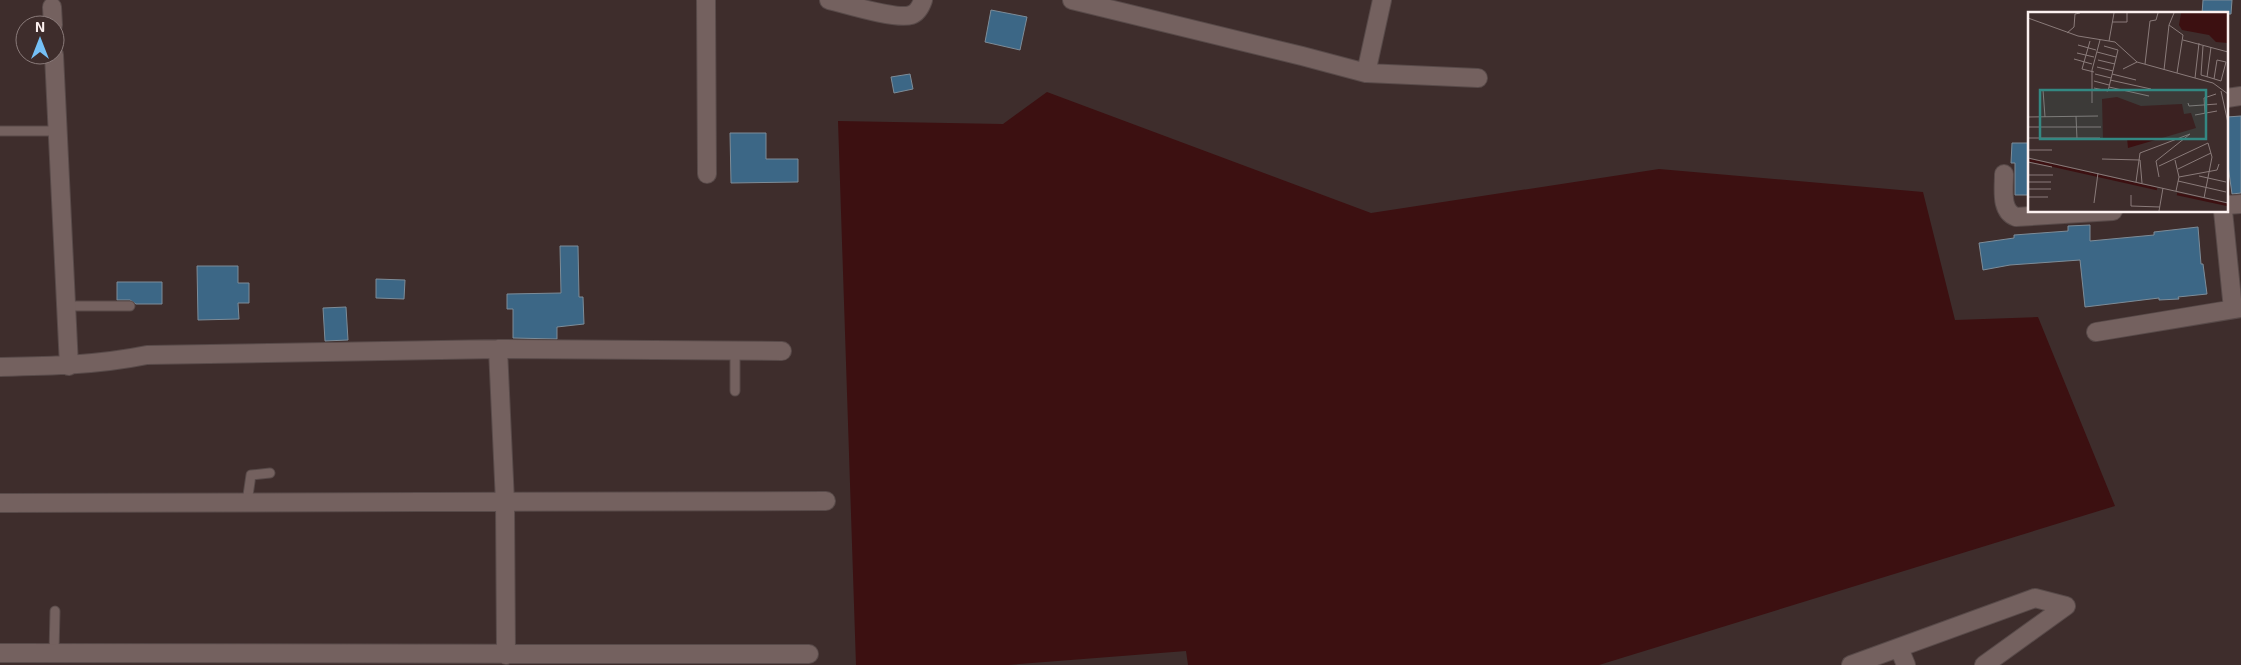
<svg xmlns="http://www.w3.org/2000/svg" width="2241" height="665" font-family="'Exo 2',sans-serif">
<style>
.water{fill:#3c1011}
.building{fill:#3c6786;stroke:#7d8c98}
.lines{fill:none;stroke-linecap:round;stroke-linejoin:round}
.service-casing{stroke:#584a49;stroke-width:11}
.minor-casing{stroke:#584a49;stroke-width:20}
.service{stroke:#74615f;stroke-width:9}
.minor{stroke:#74615f;stroke-width:18}
.inset-river{fill:none;stroke:#3c1011;stroke-width:2.5}
.inset-road{fill:none;stroke:#8a7b7a;stroke-width:1}
.view{fill:#338882;fill-opacity:0.15;stroke:#338882;stroke-width:2.5}
.inset-edge{fill:none;stroke:#fcf1f0;stroke-width:2.5}
</style>
<rect width="100%" height="100%" fill="#3e2d2c"/>
<path class="water" d="M1047 92 1371 213 1659 169 1923 192 1955 320 2038 317 2115 506 1599 665H1188L1186 651 1008 665H856L838 121 1003 124Z"/>
<path class="building" d="M2203 0H2232L2231 14H2202Z
M991 10 1027 17 1020 50 985 42Z
M910 74 913 89 894 93 891 77Z
M2241 116V193L2232 194 2227 158V117Z
M730 133H766V159H798V182L731 183Z
M2012 143H2030V195H2015V163H2011Z
M2090 225V241L2154 235V232L2198 227 2201 264H2203L2207 294 2178 297 2179 299 2159 300V298L2085 307 2080 260 2010 265 1983 270 1979 243 2014 238V235L2068 231V226Z
M560 246H578L579 297H583L584 324 557 327V339L513 338V309H507V294L561 293Z
M197 266H238V283H249V303H238L239 319 198 320Z
M376 279 405 280 404 299 376 298Z
M117 282H162V304H136L130 300H117Z
M346 307 348 340 325 341 323 308Z"/>
<g class="lines">
<defs>
<path id="service" d="M0 131H58
M67 306H130
M735 351V391
M247 502 251 475 270 473
M54 653 55 611"/>
<path id="minor" d="M706 0 707 174
M829 0C845 4 897 20 911 15 917 13 921 6 923 0
M1072 0 1302 56 1366 73 1478 78
M52 7 53 25
M54 55 69 366
M1366 73 1382 0
M2227 98 2241 96
M2004 174C2004 189 2000 211 2016 217L2113 211
M2227 205 2241 204
M2223 211 2233 309
M2096 332 2241 308
M498 349 505 502 506 655
M0 367C50 366 98 365 147 355L498 349 782 351
M0 503 826 501
M1899 648 1906 665
M0 653 809 654
M1851 665 2035 598 2066 606 1984 665"/>
</defs>
<use href="#service" class="service-casing"/>
<use href="#minor" class="minor-casing"/>
<use href="#service" class="service"/>
<use href="#minor" class="minor"/>
</g>
<g transform="translate(2028 12)">
<rect width="200" height="200" fill="#3e2d2c"/>
<path d="M153 1H200V31L188 30 181 23 154 18 151 13ZM89 85 113 94 154 92 156 102 163 101 168 116 100 136 99 126 75 128 74 87Z" fill="#3c1011"/>
<path class="inset-river" d="M0 148 129 177M149 182 200 193"/>
<path class="inset-road" d="M0 6 50 24 87 30 109 50 185 71 200 82M84 10H99V1M141 13 155 23 149 61M39 21 46 15 47 2 52 1M155 28 200 40M62 29 54 57 66 60M81 29 86 1M50 33 68 38M175 34 173 63 180 65 193 69 198 50 189 48 186 67M69 40 88 45M49 41 66 45M46 47 64 52M70 48 87 52M117 52 122 9 128 8 130 1M69 55 85 59M95 57 109 50M136 58 141 13 146 1M67 62 83 66M84 62 108 68M179 65 183 35M167 66 171 31M82 68 123 77M66 69 81 73M81 75 121 84M66 76 80 79 90 38 76 34M15 78 17 105M193 79 200 111M64 91V58L72 28M160 91 161 94 189 92M177 101 176 86 188 82M167 103 189 99M48 104 49 127M0 105 70 104M0 115H73M0 126H72M0 138H24M0 146 200 191M74 147 112 148 114 171M147 148 151 165 148 179M0 150 24 155M131 154 180 131 184 145 176 186M150 157 183 141M0 163H25M171 164 198 170M131 165 128 149 162 122M151 165 189 158 191 152M150 169 198 180M0 170H23M108 170 112 141 162 122M0 177H23M103 183V194L132 195M0 185H20M66 191 70 161M131 199 135 176"/>
<path class="view" d="M12 78H178V127H12Z"/>
<rect width="200" height="200" class="inset-edge"/>
</g>
<g transform="translate(40 40)"><circle r="24" fill="#3e2d2c" stroke="#8a7b7a"/>
<path d="M0-4L9 19L0 12L-9 19Z" fill="#75c0f6"/>
<text y="-8" font-size="14" font-weight="bold" text-anchor="middle" fill="#fcf1f0">N</text>
</g>
</svg>
